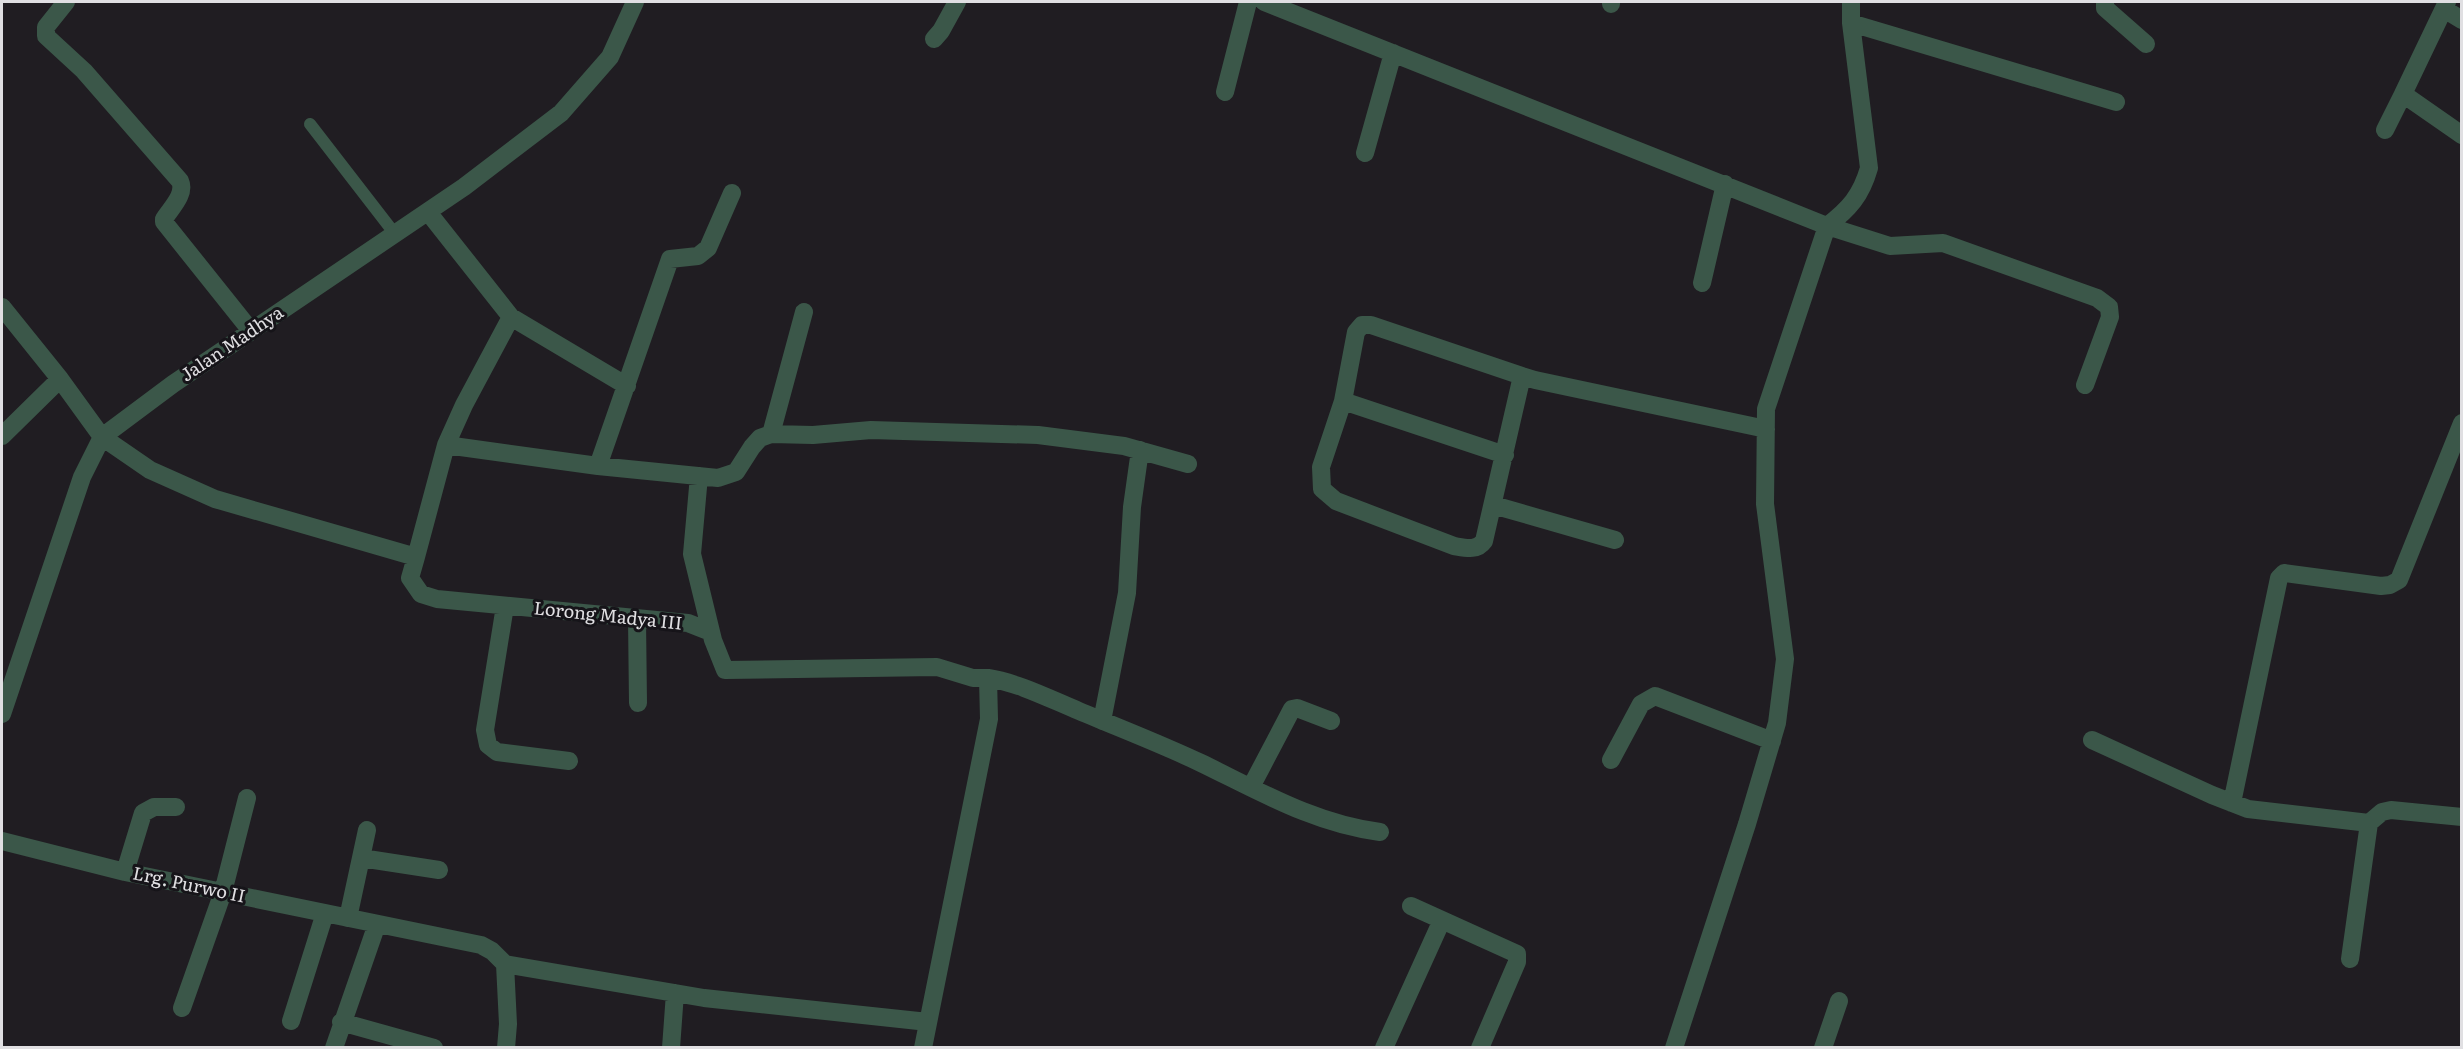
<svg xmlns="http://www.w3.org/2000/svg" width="2463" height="1049" font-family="Literata,serif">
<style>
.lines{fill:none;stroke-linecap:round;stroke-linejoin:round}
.lane{stroke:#3b5749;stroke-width:12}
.street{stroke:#3b5749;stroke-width:18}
.labels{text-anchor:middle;stroke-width:6;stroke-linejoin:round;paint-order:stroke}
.street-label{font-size:18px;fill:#e0dfe2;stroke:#161419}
</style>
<rect width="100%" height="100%" fill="#201d22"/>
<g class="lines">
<path class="lane" d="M310 124 395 234"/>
<path class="street" d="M66 2 46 27V36L84 71 180 181C186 194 171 208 164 219V222L251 331
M1264 2 1827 226 1766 409 1765 504 1785 659 1777 723 1747 824 1674 1048
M2105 2V8L2146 44
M2447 2 2403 94 2462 135
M1611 4V2
M2444 9 2462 20
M1851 23 2116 102
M934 39 941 31 957 2
M1225 92 1248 2
M2385 130 2403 94
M1365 153 1393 53
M1827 226 1890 246 1943 243 2097 298 2109 307 2110 317 2085 385
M1827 226C1849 209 1861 196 1869 168L1851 23V2
M1702 283 1725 184
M2 307 60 379 102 437 150 470 215 499 416 557 410 578 421 594 437 599 688 623 711 632
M511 317 627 386
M1522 376 1484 541C1477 551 1466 548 1454 546L1336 501 1322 489 1321 467 1343 401 1356 332 1362 325H1371L1522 376 1535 380 1766 429
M1343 401 1505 455
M771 434 804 312
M2 436 60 379
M446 445 598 466 718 478 736 472 752 447 760 438 771 434 813 435 871 430 1038 435 1124 446 1188 464
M598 466 670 259 698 256 708 248 732 193
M699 476 692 554 713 640 725 670 937 667 973 678H988L989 719 923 1048
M1493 505 1615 540
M416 557 446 445 464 405 511 317 428 212
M505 606 485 730 488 745 497 752 569 761
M637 619 638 703
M988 678C1019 683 1050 699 1079 711 1119 728 1161 744 1201 763 1259 791 1315 824 1380 832
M2 714 82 477 102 437 173 384 464 187 561 113 610 57 635 2
M1102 721 1127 593 1132 507 1140 450
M2092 740 2212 795 2248 809 2369 823
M1611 760 1641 704 1655 696 1772 741
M1251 787 1292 709 1297 708 1331 721
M2232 803 2279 578 2284 573 2381 586 2390 585 2399 580 2462 423
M2 841 125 872 481 945 492 951 505 964
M361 858 439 870
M125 872 143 813 154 807H176
M1411 906 1517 954V962L1480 1048
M348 918 367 830
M2350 959 2369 823 2382 812 2391 810 2462 817
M505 964 704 998 928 1022
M505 964 508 1024 506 1048
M182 1008 223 892 247 798
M291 1021 325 913
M341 1022 434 1048
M334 1048 377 924
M671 1048 675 993
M1384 1048 1442 920
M1823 1048 1839 1001"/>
</g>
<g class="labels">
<g class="street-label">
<text transform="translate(232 344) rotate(-34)" y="6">Jalan Madhya</text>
<text transform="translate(608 616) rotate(6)" y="6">Lorong Madya III</text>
<text transform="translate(189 885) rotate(12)" y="6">Lrg. Purwo II</text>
</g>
</g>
<rect width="2463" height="1049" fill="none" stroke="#e0dfe2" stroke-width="6"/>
</svg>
